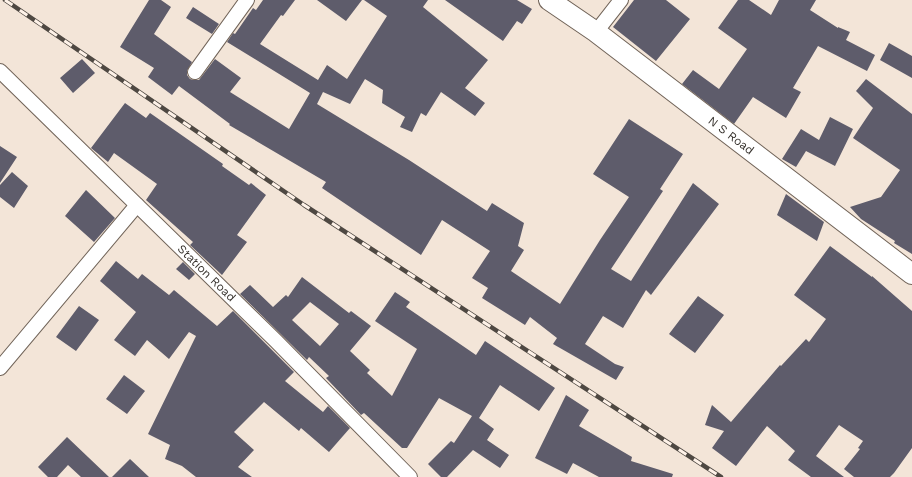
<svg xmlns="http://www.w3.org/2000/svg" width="912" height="477" font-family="'Work Sans',sans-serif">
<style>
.building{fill:#5e5c6b;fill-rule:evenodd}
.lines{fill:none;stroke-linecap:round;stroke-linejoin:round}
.street-casing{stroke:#716459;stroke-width:16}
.secondary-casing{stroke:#716459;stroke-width:22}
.street{stroke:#fff;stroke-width:14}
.secondary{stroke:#fff;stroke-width:20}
.rail-casing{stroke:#4e4842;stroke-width:4.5}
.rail{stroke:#fef2e8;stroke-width:3;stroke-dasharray:9;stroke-linecap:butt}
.labels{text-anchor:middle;stroke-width:4;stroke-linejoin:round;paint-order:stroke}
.street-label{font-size:12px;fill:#37322d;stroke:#fef2e8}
</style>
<rect width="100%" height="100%" fill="#f3e5d8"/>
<path class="building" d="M149 0H161L171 7 154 34 192 62 187 71V75L190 79 194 80H199L215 59 241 78 230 92 289 129 310 93 227 42 233 33 235 34 253 8 256 10 263 0H295L283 16 281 15 260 44 318 80 327 65 347 79 387 16 364 0H428L423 7 488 60 465 88 485 103 475 116 441 92 426 116 421 113 412 132 400 127 405 117 382 103 383 90 365 79 350 104 323 92 317 104 409 160 487 211 492 203 524 223 518 246 524 250 511 271 560 304 600 240 629 197 593 174 629 119 683 154 660 189 663 191 611 269 631 281 693 183 719 204 651 295 646 290 623 328 603 316 585 344 615 364 624 367 616 380 553 344 557 338 530 317 525 325 482 298 488 288 472 278 490 251 442 220 421 255 322 188 326 182 229 125 230 124 179 86 172 95 148 77 154 68 120 47Z
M317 0H362L346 21Z
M445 0H517L532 9 522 24 517 21 503 41Z
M634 0H666L690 19 656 61 613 27Z
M738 0H749L771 15 779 0H816L810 10 838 28V27L850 32 846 40 875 55 867 71 818 46 793 88 801 92 786 118 753 97 734 124 682 84 693 70 719 89 747 49 718 28Z
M193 7 219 24 212 34 186 18Z
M889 43 912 56V78L880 60Z
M82 59 95 73 73 93 60 78Z
M866 79 912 114V254L894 243 895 241 861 219 850 207 881 197 900 170 853 138 873 108 856 91Z
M125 103 146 118 150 113 223 164 222 166 249 185 251 183 266 195 237 235 247 242 222 275 190 245 193 242 146 200 157 184 114 153 108 162 91 148Z
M830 117 853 129 835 166 806 151 796 167 782 159 801 129 819 140Z
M0 146 17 157 0 183Z
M12 172 28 186 14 208 0 197V185Z
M86 190 115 218 94 242 65 216Z
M786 194 824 222 817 241 777 215Z
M830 246 872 277V276L912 311V448L894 473 890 477H854L844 469 860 449 858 448 863 441 839 425 816 456 844 477H811L788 460 795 451 767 426 736 466 712 448 724 431 705 425 712 405 731 422 780 365 781 366 806 339 809 342 826 319 794 295Z
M116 261 138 279 142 274 169 295 174 290 217 326 233 311 294 372 285 381 323 412 328 406 350 428 329 452 301 428 299 431 264 402 234 432 254 450 238 467 252 477H196L182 466 165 459 170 445 148 434 196 336 189 332 169 359 147 340 135 356 114 340 136 312 100 281Z
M183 262 195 274 189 280 176 269Z
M302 277 349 313 351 311 371 326 350 351 370 370 367 373 392 396 417 349 375 321 395 292 410 302 406 307 476 355 485 341 555 388 539 411 500 385 479 418 494 429 487 440 509 455 500 468 473 450 447 477H441L428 464 451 441 454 443 472 416 439 398 407 448H402L364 413 361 415 326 378 329 376 309 357 307 360 240 294 250 285 273 307 286 295 288 297ZM310 302 339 324 320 346 292 320Z
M698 296 724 315 695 353 669 334Z
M79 306 99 320 76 351 56 337Z
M124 375 145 391 127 414 106 399Z
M566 395 589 410 579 426 632 457 631 461 673 474 672 477H599L573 463 567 474 535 458Z
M67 437 109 477H81L68 465 57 477H48L38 467Z
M130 459 149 477H112Z"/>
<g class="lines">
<defs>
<g id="street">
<path d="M596 32 621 0"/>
<path id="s1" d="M0 71 276 341 410 477"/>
<path d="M195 72 247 0"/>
<path d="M0 368 137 205"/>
</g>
<g id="secondary">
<path id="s2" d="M549 0 596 32 912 274"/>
</g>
</defs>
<use href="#street" class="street-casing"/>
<use href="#secondary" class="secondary-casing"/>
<use href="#street" class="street"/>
<use href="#secondary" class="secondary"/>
<defs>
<path id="rail" d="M5 0 304 205 721 477"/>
</defs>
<use href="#rail" class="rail-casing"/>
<use href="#rail" class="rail"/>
</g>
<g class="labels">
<g class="street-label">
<text dy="4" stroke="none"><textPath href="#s2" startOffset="227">N S Road</textPath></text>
<text dy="4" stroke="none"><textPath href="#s1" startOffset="289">Station Road</textPath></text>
</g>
</g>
</svg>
